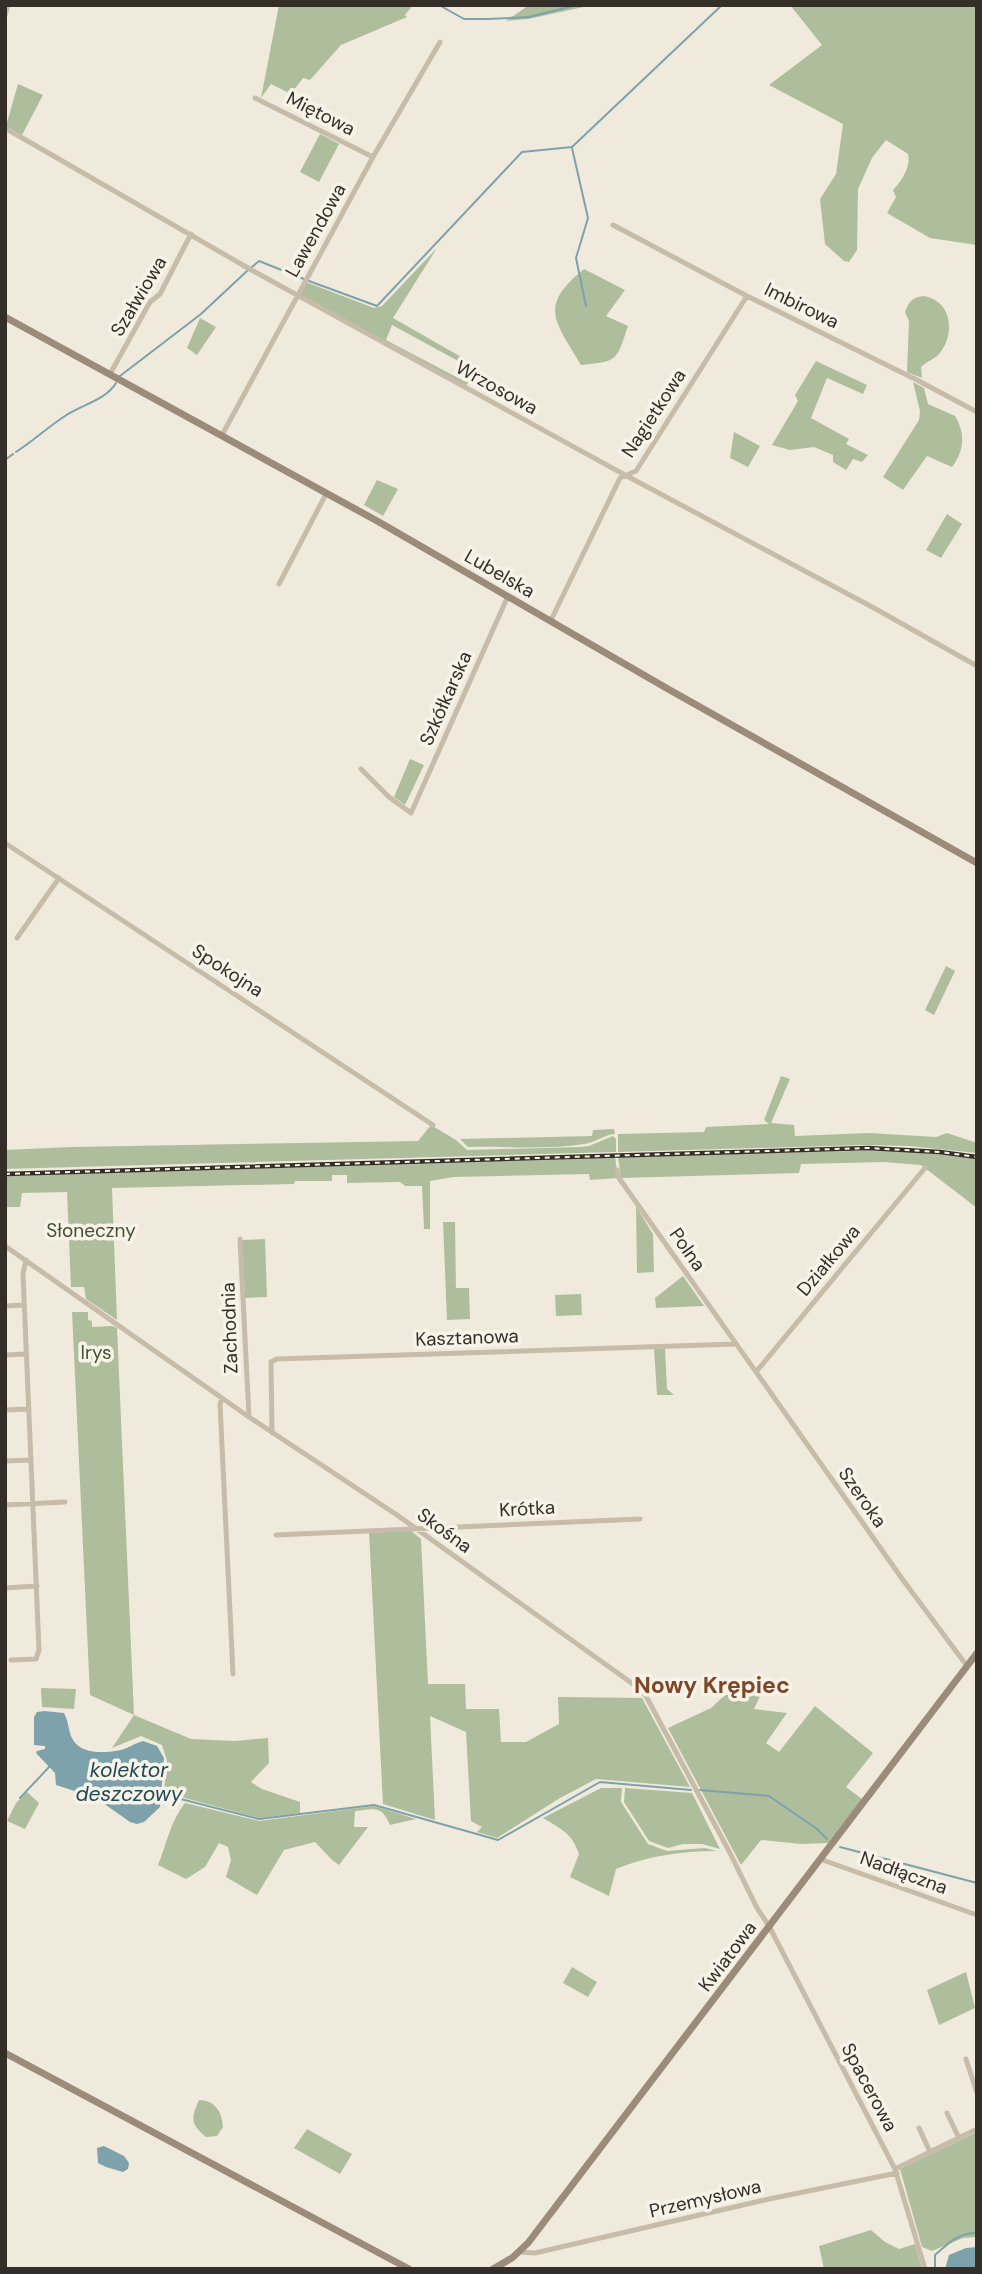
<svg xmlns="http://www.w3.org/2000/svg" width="982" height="2274" font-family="'DM Sans',sans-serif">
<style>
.green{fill:#aebe9d;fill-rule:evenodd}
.water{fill:#7da2ab}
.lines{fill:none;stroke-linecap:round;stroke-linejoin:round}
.stream{stroke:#7da2ab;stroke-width:2}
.street{stroke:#c7bba9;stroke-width:5}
.secondary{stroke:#9b8b7b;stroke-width:7}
.rail-casing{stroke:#352e28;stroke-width:4.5}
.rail{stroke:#f8f3e8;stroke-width:2;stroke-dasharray:5;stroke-linecap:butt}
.labels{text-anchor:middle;stroke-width:7;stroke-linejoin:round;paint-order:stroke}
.street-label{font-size:19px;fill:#352e28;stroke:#f8f3e8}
.park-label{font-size:19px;fill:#3f512e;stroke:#f8f3e8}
.water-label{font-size:21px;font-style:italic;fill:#214953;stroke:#f8f3e8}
.quarter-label{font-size:23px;font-weight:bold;fill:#7e4828;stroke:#f8f3e8}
</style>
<rect width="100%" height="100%" fill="#f0eadc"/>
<path class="green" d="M279 5H413L405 15 407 17 341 45 310 80 303 78 291 94 271 84 261 98Z
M529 5H593L528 19 506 21Z
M790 5H977V245L930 238 887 213 896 197 893 190C902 180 911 167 908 154L886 140 872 158 858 189 857 250 849 262 844 261 825 244 820 199 836 174 843 124 769 85 822 45Z
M18 84 43 95 22 135 6 126Z
M320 134 339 144 319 182 300 172Z
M437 248 393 318 477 366 466 386 299 295 306 282 374 308 382 306ZM392 325 471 368 464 381 386 340Z
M584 269 625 290 606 316 628 326C616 362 618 361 581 365 556 322 537 307 584 269Z
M923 296C952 300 956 334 939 354 935 359 927 361 921 367L922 378 907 372 909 321 905 312C909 301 912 298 923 296Z
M200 318 216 327 197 355 187 348Z
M816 361 867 385 863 394 827 378 811 418 849 439 846 444 868 455 862 462 853 459 846 470 833 462V455L814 447 790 450 772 445 798 401 795 395Z
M913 382 924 388 928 404 955 416C966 434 964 451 952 467L927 456 903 490 883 477 919 420 920 411Z
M734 432 760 446 748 467 730 458Z
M377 480 398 489 383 516 364 505Z
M947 514 962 524 941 558 926 550Z
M410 759 424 765 405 805 394 797Z
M946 966 955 971 934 1015 925 1010Z
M781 1076 790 1079 771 1123 794 1125 795 1136 869 1133 936 1137 947 1133 977 1143V1153L909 1146 864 1145 618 1152V1134L704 1132 706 1127 769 1124 764 1120Z
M431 1125 456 1140 467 1150 580 1147 589 1146 613 1136 616 1139V1152L5 1169V1150L71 1147 418 1141Z
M614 1129 615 1134C605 1134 595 1143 584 1144 546 1150 506 1146 468 1147L460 1139 592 1136 593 1130Z
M889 1150 945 1154 977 1159V1208L921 1165 884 1162 801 1164 799 1173 621 1178 618 1157Z
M615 1157 618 1178 590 1180 589 1174 454 1177 430 1181V1229H424L422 1186H405L400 1182 347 1183V1175H332V1181H295L294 1184 112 1188 117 1320 86 1299 84 1287H71L67 1192 22 1193 20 1207H5V1176Z
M636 1206 653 1234 654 1272 637 1273Z
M443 1222H455L456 1288H469L470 1319 447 1320Z
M265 1239 267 1297 245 1298 242 1240Z
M683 1276 704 1306 656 1308 655 1298Z
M581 1294 582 1315 556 1316 555 1295Z
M72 1312H88V1320L92 1321V1327L112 1326 117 1328 134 1715 191 1739 235 1741 268 1738 269 1763 251 1782 262 1789 300 1802V1813L259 1818 170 1794 164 1792 167 1761 162 1745 141 1736 112 1748 134 1715 90 1695Z
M654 1348H665L667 1389 674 1395H657Z
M411 1531 421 1539 428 1684H465L466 1709H499L501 1742H526L559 1724 558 1697 642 1698 690 1787 596 1779 560 1798 497 1838 477 1832 482 1827 471 1821 466 1732 430 1716 435 1820 383 1804 369 1532Z
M41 1688 76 1689 74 1709 42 1707Z
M761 1694 754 1709 787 1713 766 1743 779 1752 815 1706 873 1753 846 1787 862 1799 828 1843 801 1844 761 1840 741 1865 668 1728 711 1708 725 1695Z
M601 1788H622L621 1802 648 1844 667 1851 705 1848 716 1851C682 1851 647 1856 616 1869L609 1896 570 1877 579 1854C572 1833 561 1829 543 1818Z
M625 1788 692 1793 720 1849 702 1844H683L668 1848 649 1841 624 1802Z
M27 1792 39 1803 25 1829 7 1821 16 1803Z
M185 1803 259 1821 374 1806 416 1819 390 1825C382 1805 374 1809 355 1811L354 1827H368L339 1865 332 1860 315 1842 284 1850 257 1895 226 1877 231 1860 228 1847 219 1843 205 1867 186 1879 158 1865C167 1843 170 1822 185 1803Z
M572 1967 597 1982 588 1997 563 1983Z
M966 1972 975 2008 939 2025 927 1990Z
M199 2100C215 2100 222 2112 223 2127L217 2136 206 2137C190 2124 191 2118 199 2100Z
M307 2129 352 2154 340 2174 294 2148Z
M977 2132V2237L963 2238 932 2251 922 2247 900 2169Z
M871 2230 885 2242 899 2249 915 2244 922 2269H824L819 2246Z"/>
<path class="water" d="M44 1711 64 1713C69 1722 68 1731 73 1740 82 1755 106 1753 121 1750 129 1748 135 1743 143 1741L157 1746 164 1758 160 1807 144 1822 137 1824 130 1822 96 1798 56 1785 55 1773 36 1753 37 1751 45 1749V1746L34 1745V1717L37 1712Z
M104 2146 124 2156 129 2163 128 2169 123 2172 106 2167 98 2163 97 2148Z
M977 2247V2269H945L949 2255 966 2248Z"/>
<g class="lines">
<path class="stream" d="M439 5 464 19H488L529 17 577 5
M572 148 588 218 576 258 586 306
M252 267 259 261 304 279
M309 281 377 306 522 152 572 147 722 5
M120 376 201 314 247 271
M16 452C33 441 48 427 65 416 81 405 106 400 116 383
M5 460 13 454
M700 1790 769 1796 817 1829 827 1839
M161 1794 259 1819 374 1805 498 1840 600 1782 691 1790
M20 1798 50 1766
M840 1847 977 1883
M935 2269V2255C949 2243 958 2233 977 2233"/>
<path class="street" d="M5 15 8 5
M255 98 373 157
M5 128 248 268 625 475 874 608 977 666
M613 225 747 296 917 380 977 412
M110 374 150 302 160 294 191 234
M222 435 373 157 440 42
M279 584 326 494
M551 620 620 478 636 471 747 296
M361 769 389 797 411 813 508 596
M5 843 433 1125
M17 938 59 878
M617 1170 619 1178 903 1580 967 1666
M240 1239 249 1417
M5 1246 249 1417 397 1515 640 1689 646 1696 730 1853 757 1908 769 1926 895 2169 925 2269
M5 1306 24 1305
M5 1355 26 1354
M756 1372 925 1168
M222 1398 220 1404 233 1674
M5 1410 29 1409
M272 1433 271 1362 277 1359 736 1344
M5 1461 31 1460
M5 1505 65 1502
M276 1535 640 1519
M5 1588 37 1586
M11 1660 36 1659 39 1650 23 1274 26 1260
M820 1859 977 1915
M966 2059 977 2093
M947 2113 959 2138
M919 2128 930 2152
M895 2169 977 2129
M520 2252 535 2253 769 2199 897 2173"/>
<path class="secondary" d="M5 317 379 522 668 689 977 863
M5 2053 409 2269
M493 2269 512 2258 528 2243 977 1653"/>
<defs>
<path id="rail" d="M5 1174 868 1148 940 1152 977 1157"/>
</defs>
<use href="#rail" class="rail-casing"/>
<use href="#rail" class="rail"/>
</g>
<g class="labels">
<g class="street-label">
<text transform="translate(321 113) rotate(27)" y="7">Miętowa</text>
<text transform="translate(315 230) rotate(-61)" y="7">Lawendowa</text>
<text transform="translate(138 296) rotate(-59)" y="7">Szałwiowa</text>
<text transform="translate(802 305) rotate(26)" y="7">Imbirowa</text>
<text transform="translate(497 387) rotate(29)" y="7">Wrzosowa</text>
<text transform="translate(653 413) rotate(-57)" y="7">Nagietkowa</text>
<text transform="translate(500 573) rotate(30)" y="7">Lubelska</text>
<text transform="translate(445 698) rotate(-66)" y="7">Szkółkarska</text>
<text transform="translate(228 970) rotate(33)" y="7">Spokojna</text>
<text transform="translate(688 1249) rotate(55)" y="7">Polna</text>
<text transform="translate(828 1260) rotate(-50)" y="7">Działkowa</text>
<text transform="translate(229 1328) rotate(-92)" y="7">Zachodnia</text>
<text transform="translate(467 1337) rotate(-2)" y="7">Kasztanowa</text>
<text transform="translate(863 1497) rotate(55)" y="7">Szeroka</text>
<text transform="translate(527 1508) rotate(-3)" y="7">Krótka</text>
<text transform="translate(445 1530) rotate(36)" y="7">Skośna</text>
<text transform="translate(904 1872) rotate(20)" y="7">Nadłączna</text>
<text transform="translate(727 1956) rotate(-53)" y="7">Kwiatowa</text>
<text transform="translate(870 2087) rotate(62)" y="7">Spacerowa</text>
<text transform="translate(705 2198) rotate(-13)" y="7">Przemysłowa</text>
</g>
<g class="park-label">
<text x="91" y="1237">Słoneczny</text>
<text x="96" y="1359">Irys</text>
</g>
<g class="water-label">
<text x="129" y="1777">kolektor<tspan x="129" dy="24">deszczowy</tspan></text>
</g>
<g class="quarter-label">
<text x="712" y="1693">Nowy Krępiec</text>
</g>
</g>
<rect width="982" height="2274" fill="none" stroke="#352e28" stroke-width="14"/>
</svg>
